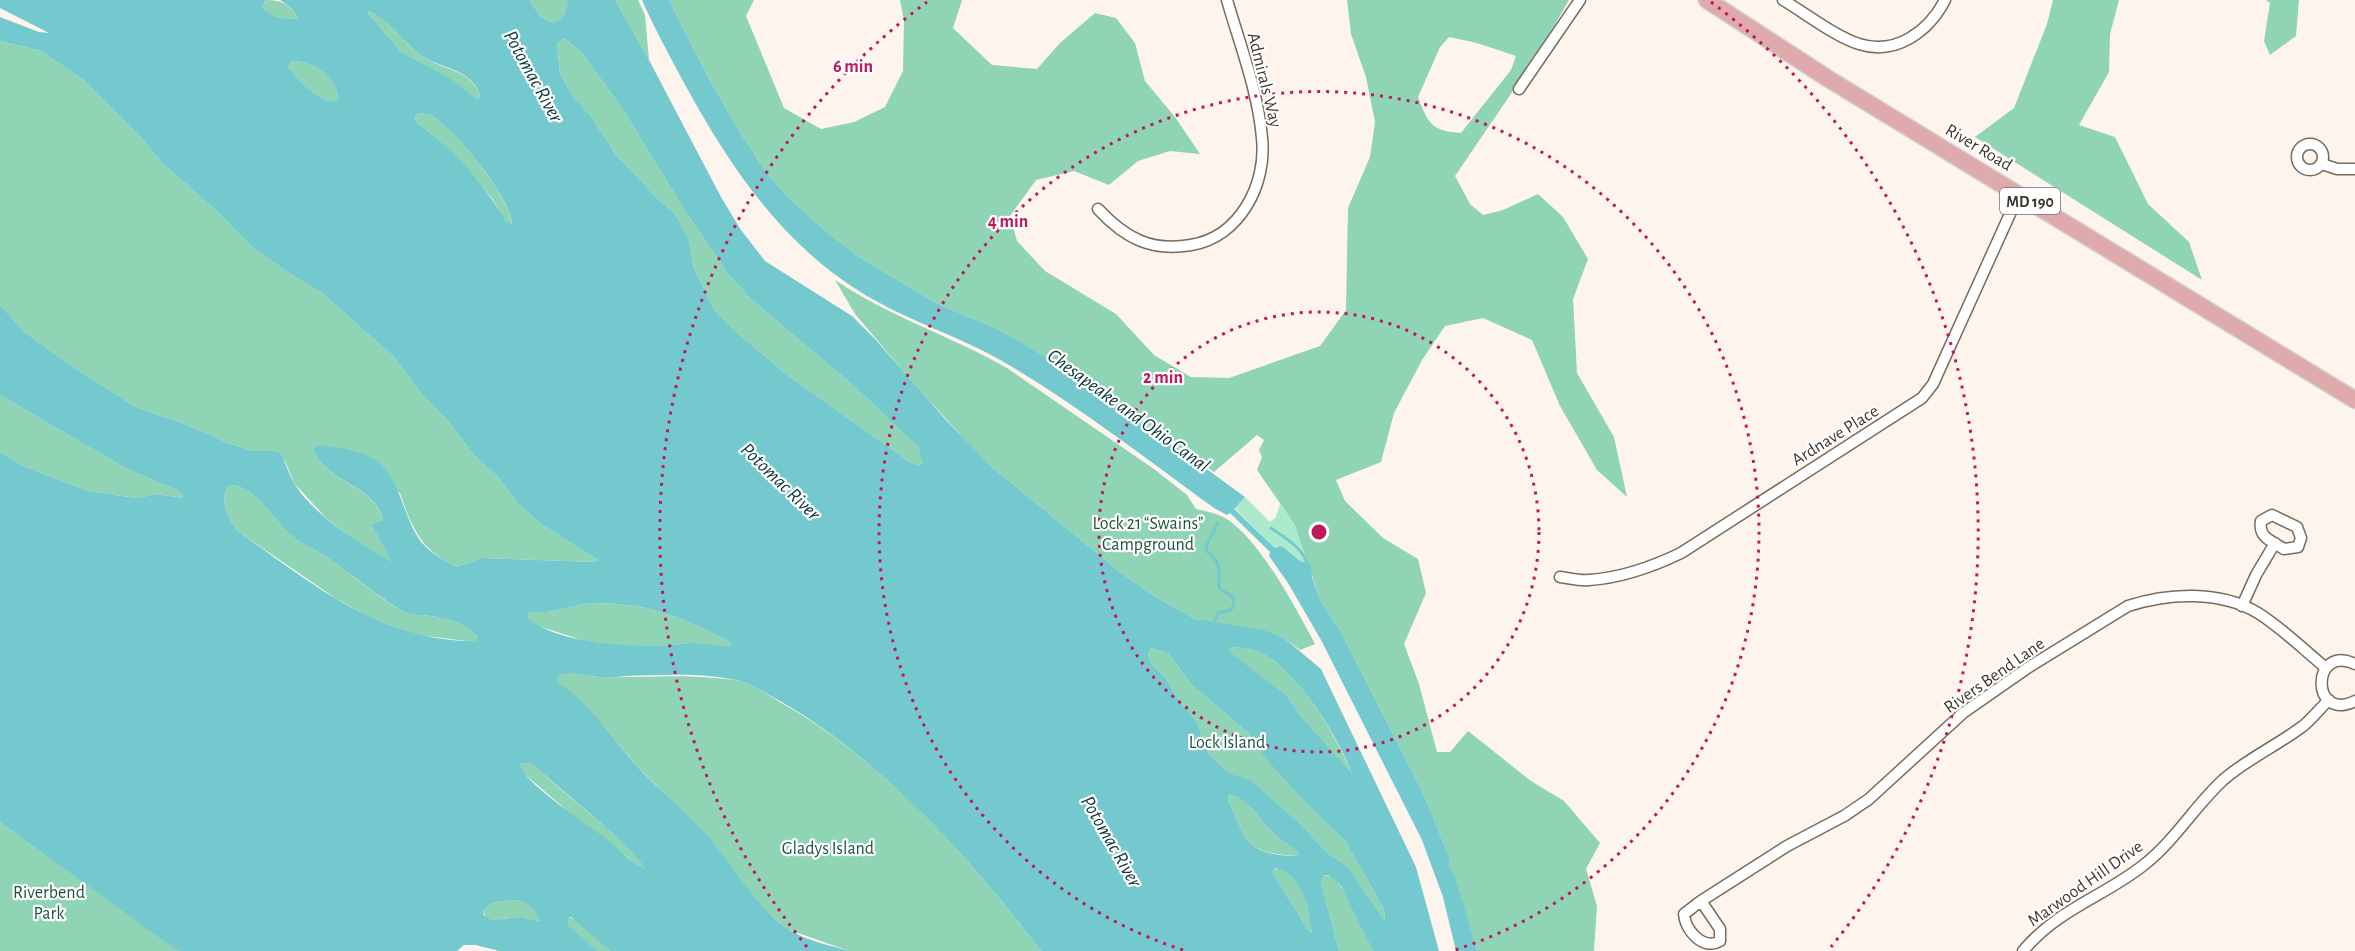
<svg xmlns="http://www.w3.org/2000/svg" width="2355" height="951" font-family="'Alegreya Sans',sans-serif">
<style>
.green{fill:#abeacd}
.forest{fill:#8ed4b5;fill-rule:evenodd}
.water{fill:#74c9ce;fill-rule:evenodd}
.lines{fill:none;stroke-linecap:round;stroke-linejoin:round}
.stream{stroke:#74c9ce;stroke-width:3}
.minor-casing{stroke:#7b6b58;stroke-width:13}
.primary-casing{stroke:#d5d3d1;stroke-width:19}
.minor{stroke:#fff;stroke-width:10}
.primary{stroke:#deaaac;stroke-width:16}
.ring{fill:none;stroke:#c2185b;stroke-width:3;stroke-dasharray:3 6}
.labels{text-anchor:middle;stroke-width:4.5;stroke-linejoin:round;paint-order:stroke}
.shield{fill:#fff;stroke:#78736d;stroke-width:1.5}
.shield-label{font-size:16px;font-weight:bold;fill:#3e372e}
.street-label{font-size:18px;fill:#3e372e;stroke:#fff}
.park-label{font-size:18px;fill:#1d543f;stroke:#fff}
.water-label{font-size:20px;font-style:italic;fill:#0c3639;stroke:#fff}
.centre{fill:#c2185b;stroke:#fff;stroke-width:3}
.ring-label{font-size:18px;text-anchor:middle;font-weight:bold;fill:#c2185b;stroke:#fff;stroke-width:4.5;stroke-linejoin:round;paint-order:stroke}
</style>
<rect width="100%" height="100%" fill="#fdf5ed"/>
<path class="green" d="M1245 497 1270 522 1276 517 1280 504 1295 525 1311 565 1300 561 1282 546 1275 548 1234 508Z"/>
<path class="forest" d="M265 0C280 0 288 3 297 16L296 19 276 17 263 9Z
M529 0H568V1L565 13 561 21 553 23 541 17Z
M615 0H638L645 15 649 60Z
M669 0H754L746 16 784 108 821 129 854 122 885 107 903 71 904 21 900 0H962L953 28 992 65 1037 69 1060 43 1095 13 1116 18 1135 43 1145 81 1175 117 1200 154 1170 151 1138 161 1109 185 1074 171 1036 180 1010 216 1017 241 1045 271 1116 314 1154 355 1191 377 1229 378 1320 346 1346 310 1348 208 1370 157 1375 122 1366 77 1351 34 1347 0H1569L1538 54 1455 176 1470 204 1483 215 1503 210 1538 194 1563 217 1588 259 1573 299 1577 373 1614 437 1627 497 1597 470 1560 406 1532 340 1483 318 1445 326 1422 360 1394 413 1381 462 1336 480 1345 501 1383 538 1418 559 1426 593 1404 644 1419 684 1437 752H1450L1468 731 1531 781 1564 801 1600 843 1586 869 1597 906 1594 951H1477L1449 868 1450 859 1424 795 1340 630 1321 602 1295 525 1257 470 1262 457 1259 450 1264 440 1257 435 1214 472 1116 403 996 328 938 304 856 255 821 227 787 196 766 172 736 126 707 75ZM1449 37 1477 43 1516 56 1511 70 1461 133C1431 131 1428 123 1418 97L1440 47Z
M2053 0H2119L2110 34 2109 72 2079 125 2115 137 2148 204 2189 242 2202 280 1975 137 2014 108 2047 24Z
M2266 0H2299L2296 36 2270 55 2264 41 2270 3Z
M369 11C387 18 405 44 422 56 441 70 475 70 480 97L477 99 448 78 401 52 368 13Z
M563 39 568 41 581 52 622 108 687 214 729 275 752 300 854 386 918 447 924 463 919 465 911 463 786 374 734 330 714 310 694 268 688 237 675 214 659 200 616 155 590 115 573 97 560 73 557 44Z
M0 41 41 51 85 81 142 138 162 163 219 213 251 246 286 271 322 293 394 357 422 394 450 423 474 455 498 477 519 505 543 525 598 560 596 562 481 558 457 567C422 551 412 529 400 493L317 445 313 449C324 482 375 485 383 520L371 524 393 563 353 539 326 518 294 483 285 461 271 451H254L228 443 190 426 136 407 67 363 26 333 0 305Z
M292 61C313 60 340 77 338 101 319 104 299 80 288 67Z
M419 113C423 114 428 114 432 116 456 131 512 198 512 226 502 221 498 205 490 196 471 171 441 140 416 122L415 116Z
M835 280C888 316 951 336 1007 368L1154 469 1187 495 1196 509C1205 511 1215 513 1223 517 1257 534 1297 610 1315 644L1300 650 1284 638 1195 619 1154 596 1120 572 993 468 969 444 915 385 855 314Z
M0 395 127 469 177 490 183 495 182 498 158 494 136 498 89 491 23 466 0 452Z
M235 485C262 493 275 524 296 539 306 546 318 551 328 558 353 575 376 596 402 611 408 615 417 614 424 615 443 618 466 622 478 637L476 642 415 635 371 618 335 598 239 532C229 522 218 498 229 486Z
M590 603C649 603 676 615 727 640L731 644 730 648 685 643 665 646H625L585 641 535 625 528 618V614L531 612H547Z
M1231 647C1241 648 1254 649 1263 654 1300 673 1338 739 1353 776L1300 715 1287 696 1230 653 1229 650Z
M1151 648 1168 653 1192 685 1247 732 1269 761 1304 801 1345 841 1376 895 1384 910 1385 921 1348 867 1329 854 1296 820 1250 781 1229 773 1208 753 1197 722 1181 703 1164 676 1150 662 1148 654Z
M566 672C578 671 589 677 601 677 639 678 677 674 715 678 725 679 737 679 747 683 758 687 768 695 778 701 881 758 970 858 1041 951H849L787 929 766 911 744 887 716 846 635 764 603 725 557 682 559 675Z
M523 763H530L538 769C573 802 614 830 645 866V870L635 864 610 842 578 820 521 771 520 764Z
M1229 795C1248 798 1262 822 1275 835 1281 841 1291 846 1298 852L1297 856C1244 853 1248 842 1228 800Z
M0 822 179 951H0Z
M1277 868C1303 872 1308 911 1313 932L1309 931 1274 876 1273 871Z
M1324 875C1344 875 1365 934 1373 951H1339L1321 882Z
M517 900C529 903 536 909 539 921L521 917 490 920 487 919 483 911C491 900 504 901 517 900Z
M568 917C581 920 599 942 610 951H596L568 925Z"/>
<path class="water" d="M0 0H265L263 9 276 17 296 19 297 16 291 8 280 0H529L541 17 553 23 561 20 565 13 568 0H615L649 60 721 197 741 230 765 261 852 316 875 339 946 420 993 468 1120 572 1154 596 1195 619 1263 630 1284 638 1321 669 1416 867 1439 951H1373L1341 886 1328 875H1324L1321 882 1339 951H1041C972 860 880 758 780 701 768 695 756 686 744 682 707 672 664 675 626 676 617 677 608 678 599 677 585 676 573 670 559 675L557 682C588 702 611 736 635 764 660 792 691 815 715 845 738 873 755 905 785 927 803 940 829 945 849 951H610L571 917 568 918V925L597 951H499L476 945H464L457 951H179L175 949 0 822V452L23 466 89 491 136 498 158 494 182 498 183 495 177 490 127 469 0 395V305L26 333 67 363 136 407 190 426 228 443 254 451H271L280 453C286 463 288 473 294 483 314 516 359 543 392 562L371 524 383 520C376 485 324 482 313 449L317 445C335 447 360 450 375 460 403 480 402 519 423 544 432 554 445 561 457 567L481 558 596 562 598 560 543 525 519 505 498 477 474 455 450 423 422 394 394 357 322 293 286 271 251 246 219 213 162 163 142 138 85 81 41 51 0 41V17L39 32 49 33 0 8ZM369 11C389 20 404 43 422 56 441 69 476 70 480 97L477 99 449 78 401 52 368 13ZM563 39 568 41 581 52 622 108 687 214 729 275 752 300 854 386 918 447 923 463 919 465 911 463 786 374 734 330 714 310 694 268 688 237 675 214 659 200 616 155 590 115 573 97 560 73 557 44ZM292 61C313 60 340 78 338 101 319 104 299 80 288 67ZM419 113C424 114 428 114 432 116 456 131 512 198 512 225L506 221C480 179 456 152 416 122L415 116ZM235 485C262 493 275 524 296 539 306 546 318 551 328 558 353 575 376 595 402 611 408 615 417 615 424 615 443 618 466 622 478 637L476 641C381 642 313 584 239 532 229 522 218 498 229 486ZM590 603C649 603 676 615 727 640L731 644 730 647C716 646 702 643 689 643 679 643 670 646 661 646 627 647 553 642 528 618V614L531 612H547ZM1231 647C1241 648 1254 649 1263 654 1296 670 1340 739 1352 774L1300 715 1287 696 1231 653 1229 650ZM1151 648 1168 653 1192 685 1247 732 1268 761 1304 801 1345 841 1376 895 1384 910 1385 921 1348 867 1329 854 1296 820 1250 780 1229 773 1208 753 1197 722 1181 703 1164 676 1150 662 1148 654ZM523 763H530L538 769C556 786 641 853 645 869 632 864 623 853 612 843 595 829 522 783 520 764ZM1229 795C1247 797 1262 822 1275 835 1281 841 1291 846 1298 852L1297 856C1245 855 1247 840 1228 800ZM1276 868C1302 872 1309 911 1312 932L1309 931 1274 876 1273 871ZM517 900C528 903 536 909 539 921L521 917 490 920 484 915 483 911C491 900 504 901 517 900Z
M642 0H669L707 75 736 126 766 172 787 196 821 227 856 255 938 304 996 328 1068 371 1116 403 1245 497 1234 509 1275 548 1282 546 1300 561 1311 565 1312 577 1321 602 1340 630 1424 795 1450 859 1449 868 1454 874 1477 951H1456L1443 897 1422 840 1321 640 1288 583 1269 556 1270 552 1230 513 1227 515 1214 508C1147 459 1081 408 1009 365 961 336 906 321 859 291 779 241 727 162 683 81 669 54 654 28 642 0Z"/>
<g class="lines">
<path class="stream" d="M1271 528C1285 538 1306 549 1307 567
M1214 623 1218 613 1231 610 1234 604V598L1219 588V569L1217 562 1206 550 1207 544 1218 523"/>
<defs>
<path id="minor" d="M1783 0C1805 13 1836 37 1859 44 1896 56 1929 31 1945 0
M1519 89 1580 0
M2297 157a13 13 0 1 1 26 0a13 13 0 1 1-26 0Z
M2322 164 2337 169H2355
M1098 209C1125 238 1151 252 1191 245 1240 237 1267 184 1262 138 1258 91 1240 45 1227 0
M2272 515 2297 527 2301 538 2298 547 2284 549C2272 541 2258 538 2261 521Z
M1560 577C1569 578 1579 581 1589 580 1620 578 1652 567 1681 553L1922 398 1933 384 2019 194
M2242 606 2256 575 2275 543
M2355 664C2311 643 2310 723 2355 701
M1701 901 1720 929V941C1703 951 1685 930 1684 914L1701 901 1787 846 1844 816 1869 799 1963 713 2029 667 2128 606C2168 593 2220 590 2258 613 2282 628 2304 650 2326 668
M2023 951C2059 908 2104 897 2145 864 2175 840 2195 806 2223 780 2247 759 2278 745 2303 726 2312 719 2320 708 2329 700"/>
<path id="primary" d="M1707 0 1827 78 2355 400"/>
</defs>
<use href="#minor" class="minor-casing"/>
<use href="#primary" class="primary-casing"/>
<use href="#minor" class="minor"/>
<use href="#primary" class="primary"/>
</g>
<g class="ring">
<circle cx="1319" cy="532" r="220"/>
<path d="M1183 950A440 440 0 1 1 1455 950"/>
<path d="M807 947A659 659 0 0 1 927 2M1711 2A659 659 0 0 1 1831 947"/>
</g>
<g class="labels">
<rect class="shield" x="2000" y="188" width="60" height="26" rx="4.5"/>
<g class="shield-label">
<text x="2030" y="207">MD 190</text>
</g>
<g class="street-label">
<text transform="translate(1265 80) rotate(76)" y="6">Admirals Way</text>
<text transform="translate(1979 147) rotate(31)" y="6">River Road</text>
<text transform="translate(1835 435) rotate(-32)" y="6">Ardnave Place</text>
<text transform="translate(1994 675) rotate(-35)" y="6">Rivers Bend Lane</text>
<text transform="translate(2085 883) rotate(-35)" y="6">Marwood Hill Drive</text>
</g>
<g class="park-label">
<text x="1148" y="529">Lock 21 “Swains”<tspan x="1148" dy="21">Campground</tspan></text>
<text x="1227" y="748">Lock Island</text>
<text x="828" y="854">Gladys Island</text>
<text x="49" y="898">Riverbend<tspan x="49" dy="21">Park</tspan></text>
</g>
<g class="water-label">
<text transform="translate(534 76) rotate(61)" y="7">Potomac River</text>
<text transform="translate(1129 410) rotate(36)" y="7">Chesapeake and Ohio Canal</text>
<text transform="translate(781 481) rotate(44)" y="7">Potomac River</text>
<text transform="translate(1112 841) rotate(60)" y="7">Potomac River</text>
</g>
</g>
<circle cx="1319" cy="532" r="9" class="centre"/>
<g class="ring-label">
<text x="853" y="72">6 min</text>
<text x="1008" y="227">4 min</text>
<text x="1163" y="383">2 min</text>
</g>
</svg>
